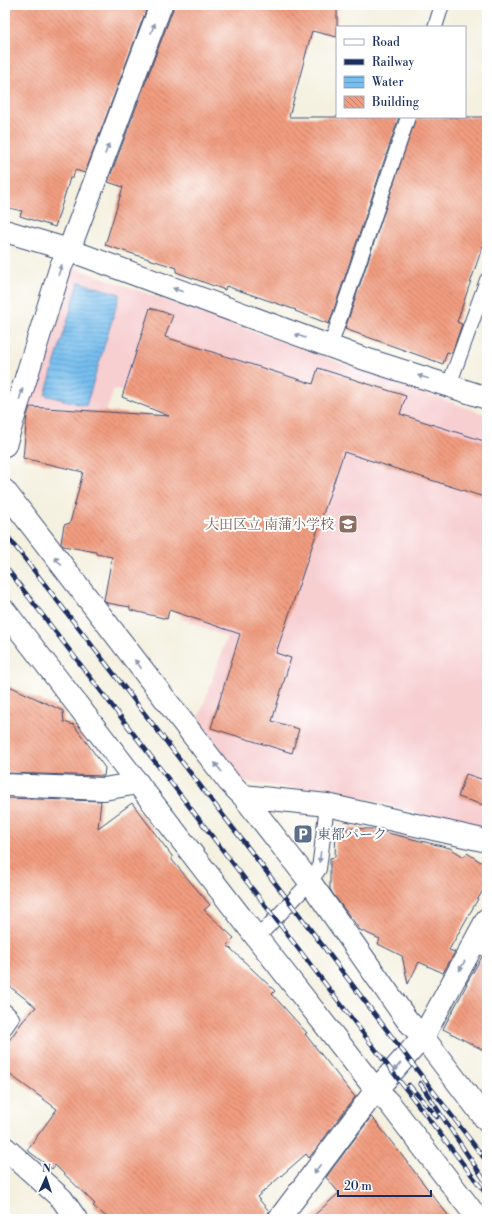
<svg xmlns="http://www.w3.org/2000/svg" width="492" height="1224" font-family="'Libre Bodoni','Noto Serif JP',serif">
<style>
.built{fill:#f7cfd1}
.water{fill:url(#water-rules);stroke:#4876a6}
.building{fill:url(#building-back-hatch)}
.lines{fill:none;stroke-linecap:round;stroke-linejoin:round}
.service-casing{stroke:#3c4c72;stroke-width:16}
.minor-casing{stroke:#3c4c72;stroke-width:24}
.tertiary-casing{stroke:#3c4c72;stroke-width:24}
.service{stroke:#fff;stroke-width:14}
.minor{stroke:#fff;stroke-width:22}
.tertiary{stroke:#fff;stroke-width:22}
.rail-casing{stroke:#1b2f5e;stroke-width:4.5}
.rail{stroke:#fff;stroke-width:3;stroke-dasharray:9;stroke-linecap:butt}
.oneway{fill:#8d97ae}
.labels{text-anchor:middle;stroke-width:4;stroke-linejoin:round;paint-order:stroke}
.education-label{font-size:14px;fill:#785e54;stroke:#fff;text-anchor:end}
.service-label{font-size:14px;fill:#4e5e75;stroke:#fff;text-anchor:start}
</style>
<defs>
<pattern id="water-rules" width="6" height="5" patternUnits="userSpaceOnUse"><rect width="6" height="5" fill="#76beee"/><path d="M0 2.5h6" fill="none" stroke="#609bc4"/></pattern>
<pattern id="building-back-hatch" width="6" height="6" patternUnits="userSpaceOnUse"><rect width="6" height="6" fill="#f19c7f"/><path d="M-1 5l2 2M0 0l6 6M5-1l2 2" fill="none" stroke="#c2806b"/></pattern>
</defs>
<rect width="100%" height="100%" fill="#fff"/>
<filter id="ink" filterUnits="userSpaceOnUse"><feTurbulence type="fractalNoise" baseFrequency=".025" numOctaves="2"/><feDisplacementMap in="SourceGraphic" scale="8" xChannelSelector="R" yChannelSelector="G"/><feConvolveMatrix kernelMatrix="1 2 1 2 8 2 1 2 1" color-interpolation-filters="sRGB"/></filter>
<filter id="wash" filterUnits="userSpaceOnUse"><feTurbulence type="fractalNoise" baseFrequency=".012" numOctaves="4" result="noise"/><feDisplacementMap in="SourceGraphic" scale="16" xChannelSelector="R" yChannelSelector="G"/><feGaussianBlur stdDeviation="0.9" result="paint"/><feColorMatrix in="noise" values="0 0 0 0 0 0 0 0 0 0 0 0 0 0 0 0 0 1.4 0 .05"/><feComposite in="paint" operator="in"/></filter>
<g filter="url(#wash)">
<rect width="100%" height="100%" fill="#f4f1e0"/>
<path class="built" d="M67 265 487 415V834L372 800 242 781 198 720 227 637 180 618 237 430 204 417 114 389 102 424 24 404Z"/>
<path class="water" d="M79 282 120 294 86 406 45 395Z"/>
<g id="blocks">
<path class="building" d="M5 5H148L85 173 75 170 73 178H70L55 227 20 216 22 211 5 207Z
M173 5H337V37L312 31 289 117H399L329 324 295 311 296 310 226 286 225 290 176 272 177 268 105 245 123 187 108 182 173 9Z
M416 117H487V233L457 322 462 324 452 353 447 352 443 364 345 329Z
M150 308 173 315 165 337 313 384 318 368 406 396 400 414 487 442V498L344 452 276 653 291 658 272 721 299 729 292 753 211 728 240 634 169 610 167 619 130 610V607L107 603 104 600 112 557 96 554V552L63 546 61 543 64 525 70 523 83 472 23 458 27 415 30 407 169 416 122 397Z
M5 684 63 711 64 722 74 725 105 768 104 776 5 773Z
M466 774 487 781V806L458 797Z
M5 798 101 801 98 828 132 803 172 856V860L210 905 204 910 234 938 227 945 275 991 272 994 307 1033 305 1034 355 1097 309 1158 306 1154 257 1197 269 1211 267 1219H109L93 1206 95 1204 55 1165 52 1169 27 1150 57 1109 5 1071V1046L23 1021 36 1007 5 983Z
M336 828 371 829 450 848 464 857 467 853 487 866V883L449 950 455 952 443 973 419 962 408 984 402 956 378 944 380 939 360 930 333 894 330 889V858L335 857Z
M482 957 487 958V1052L443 1029 467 984H466Z
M371 1117 376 1122 451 1219H310L339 1193 326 1177Z"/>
</g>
</g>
<g filter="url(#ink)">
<use href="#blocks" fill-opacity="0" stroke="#3c4c72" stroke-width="1"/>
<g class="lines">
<defs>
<path id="service" d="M435 27 442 5
M330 347 408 117
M449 385 487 280
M257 938 310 882 319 869 327 805
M474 944 487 950
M5 1011 12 1018 5 1028"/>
<path id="minor" d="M5 231 69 250 359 357 487 398
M5 445 61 266 69 250 161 5
M5 491 229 782 243 796 310 882 407 1020 423 1037
M5 611 257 938 376 1090 390 1104 478 1219
M5 785 104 789 138 783
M243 796 327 805 487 841
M5 1148 62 1199 76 1219
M279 1219 376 1090 423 1037 487 919"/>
<path id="tertiary" d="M423 1037 487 1121"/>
</defs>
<use href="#service" class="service-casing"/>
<use href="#minor" class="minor-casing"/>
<use href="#tertiary" class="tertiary-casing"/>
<use href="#service" class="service"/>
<use href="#minor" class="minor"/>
<use href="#tertiary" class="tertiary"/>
<defs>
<path id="rail" d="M5 533 253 854 487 1162
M5 566 487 1195
M420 1083 487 1184
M409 1085 437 1117"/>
</defs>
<use href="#rail" class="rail-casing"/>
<use href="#rail" class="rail"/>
</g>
<defs><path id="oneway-solid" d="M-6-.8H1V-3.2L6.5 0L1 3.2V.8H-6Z"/></defs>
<g class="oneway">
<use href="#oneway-solid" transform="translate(153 28) rotate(-69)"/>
<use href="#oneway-solid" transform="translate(107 149) rotate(-69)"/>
<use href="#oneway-solid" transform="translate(60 270) rotate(-71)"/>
<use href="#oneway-solid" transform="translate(178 290) rotate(-160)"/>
<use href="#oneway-solid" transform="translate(300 336) rotate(-160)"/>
<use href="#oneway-solid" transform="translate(423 377) rotate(-163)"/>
<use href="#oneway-solid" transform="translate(21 394) rotate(-73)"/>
<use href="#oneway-solid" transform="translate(58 561) rotate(-128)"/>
<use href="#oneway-solid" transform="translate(138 664) rotate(-128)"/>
<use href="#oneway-solid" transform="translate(218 767) rotate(-128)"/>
<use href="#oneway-solid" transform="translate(320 857) rotate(98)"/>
<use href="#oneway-solid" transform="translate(462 966) rotate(119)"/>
<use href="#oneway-solid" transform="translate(397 1067) rotate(131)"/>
<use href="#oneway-solid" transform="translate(317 1169) rotate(127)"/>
</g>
</g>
<defs>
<symbol id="school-square" viewBox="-11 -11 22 22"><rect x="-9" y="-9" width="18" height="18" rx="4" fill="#8d6e63" stroke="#fff"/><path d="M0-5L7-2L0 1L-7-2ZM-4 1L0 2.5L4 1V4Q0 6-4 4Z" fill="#fff"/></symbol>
<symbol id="parking-square" viewBox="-11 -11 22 22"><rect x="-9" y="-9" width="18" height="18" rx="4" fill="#5c6f8a" stroke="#fff"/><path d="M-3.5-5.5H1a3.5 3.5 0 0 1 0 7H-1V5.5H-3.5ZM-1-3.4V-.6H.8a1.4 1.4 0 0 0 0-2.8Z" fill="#fff"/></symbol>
</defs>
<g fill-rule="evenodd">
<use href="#school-square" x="337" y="513" width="22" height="22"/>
<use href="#parking-square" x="292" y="823" width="22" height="22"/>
</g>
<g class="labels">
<g class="education-label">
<text x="334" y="529">大田区立 南蒲小学校</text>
</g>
<g class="service-label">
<text x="317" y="839">東都パーク</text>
</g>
</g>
<rect width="492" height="1224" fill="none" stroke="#fff" stroke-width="20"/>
<rect x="336" y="26" width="130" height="92" fill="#ffffff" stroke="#a4acbf"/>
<rect x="344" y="39" width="20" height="6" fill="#ffffff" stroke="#a4acbf"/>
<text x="372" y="46" font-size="12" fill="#1b2f5e">Road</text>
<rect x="344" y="59" width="20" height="6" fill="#1b2f5e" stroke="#a4acbf"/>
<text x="372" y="66" font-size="12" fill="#1b2f5e">Railway</text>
<rect x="344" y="76" width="20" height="12" fill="url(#water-rules)" stroke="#a4acbf"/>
<text x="372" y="86" font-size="12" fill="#1b2f5e">Water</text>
<rect x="344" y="96" width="20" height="12" fill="url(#building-back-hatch)" stroke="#a4acbf"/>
<text x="372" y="106" font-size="12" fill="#1b2f5e">Building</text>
<g transform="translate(46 1178) rotate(3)" stroke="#ffffff" stroke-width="3" paint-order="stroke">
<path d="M0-3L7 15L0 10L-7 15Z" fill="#1b2f5e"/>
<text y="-6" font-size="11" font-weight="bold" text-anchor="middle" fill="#1b2f5e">N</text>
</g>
<path d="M338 1190v6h93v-6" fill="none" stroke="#1b2f5e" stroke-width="2"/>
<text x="344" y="1190" font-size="12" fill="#1b2f5e" stroke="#ffffff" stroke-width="3" paint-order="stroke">20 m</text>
</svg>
